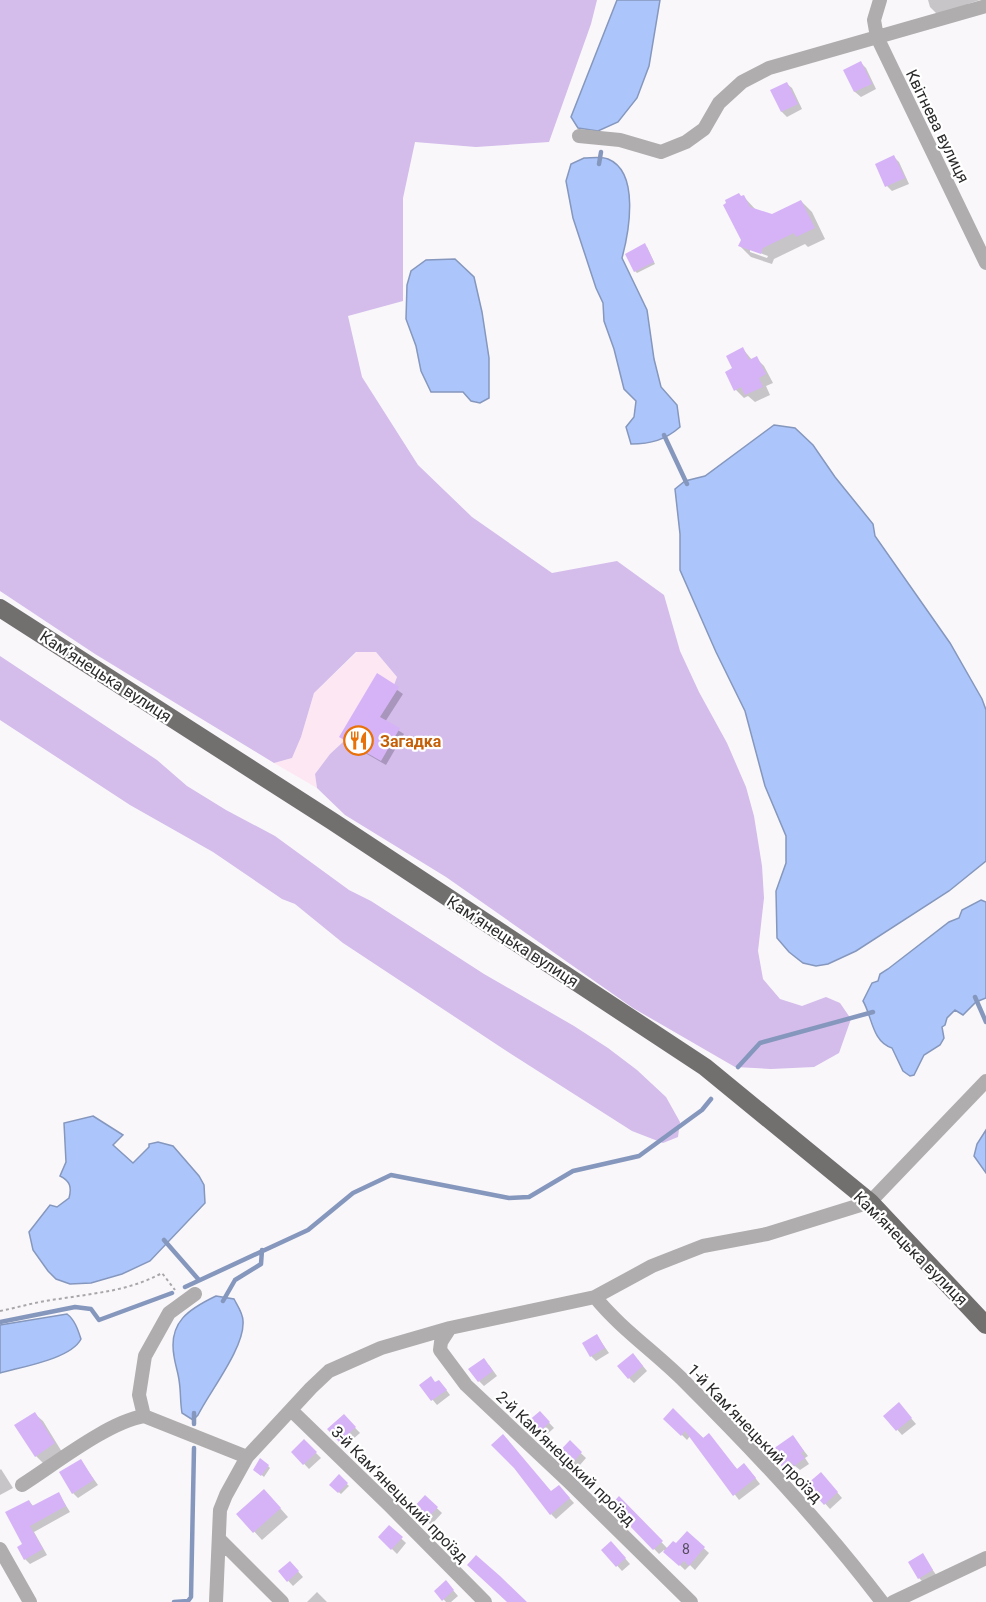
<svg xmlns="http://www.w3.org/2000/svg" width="986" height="1602" font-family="Roboto,sans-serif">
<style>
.commercial{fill:#fde7f3}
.green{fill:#d4bceb}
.water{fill:#acc6fb;stroke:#8597bd;stroke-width:1.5}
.shadow{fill:#0003;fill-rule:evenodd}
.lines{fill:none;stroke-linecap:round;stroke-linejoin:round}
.stream{stroke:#8597bd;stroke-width:4.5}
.building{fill:#d6b3f7}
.path{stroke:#a9a7aa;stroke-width:2;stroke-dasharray:3 3;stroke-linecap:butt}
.minor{stroke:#afadad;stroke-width:14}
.major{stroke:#726f6f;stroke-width:18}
.labels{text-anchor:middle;stroke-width:4.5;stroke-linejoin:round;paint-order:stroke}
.number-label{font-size:14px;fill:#554c5e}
.street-label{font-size:16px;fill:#2a2a2b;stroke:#fff}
.food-label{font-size:16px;font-weight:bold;fill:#c56008;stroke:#fff;text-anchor:start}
</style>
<rect width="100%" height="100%" fill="#f9f7fa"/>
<path class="commercial" d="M357 652H376L397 677 388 701 368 728 343 742 330 754 315 774 317 788 274 763 292 758 301 737 314 693Z"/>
<path class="green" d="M0 0H597L591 24 549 142 476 147 415 142 403 198V301L348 316 362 377 418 465 472 517 552 573 617 561 664 595 680 651 699 692 727 743 746 787 754 816 762 866 764 898 758 951 763 979 780 999 802 1006 826 997 840 1003 851 1019 839 1053 814 1067 771 1069 735 1067 633 1008 446 877 345 815 317 788 315 774 330 754 343 742 368 728 388 701 397 677 376 652H356L314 693 301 737 292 758 274 763 95 654 0 591Z
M0 656 157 760 187 786 226 810 275 836 349 890 371 901 484 974 574 1026 608 1048 637 1070 666 1097 680 1122 678 1137 663 1143 632 1131 505 1050 343 943 295 904 282 899 213 852 130 805 0 720Z"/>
<path class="water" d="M617 0H660L649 66 637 98 618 122 598 131 578 128 571 117Z
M584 158C591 158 601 156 608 159 640 172 629 232 622 258L647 310 654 359 661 387 677 405 680 427C665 440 651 444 631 444L626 427 634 417 636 401 624 389 614 349 604 321 603 303 596 288 573 218 566 181 571 164Z
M455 259 474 277 482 312 489 358V398L480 403 471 401 463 392H431L421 371 416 346 406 319 407 285 411 271 426 260Z
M774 425 795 428 813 445 835 477 873 524 875 536 950 643 982 699 986 710V861L949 891 856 951 828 964 816 966 803 963 789 952 777 938 776 891 786 863V836L765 786 745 711 716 652 680 570V534L675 489 685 481 705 476Z
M981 900 986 902V998L976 1002 963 1015 955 1010 947 1018 945 1025 942 1027 944 1038 940 1045 924 1055 914 1075 910 1076 903 1071 892 1048C872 1042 872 1016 863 1001L872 983 878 981 880 974 888 969 949 922 959 918 962 910Z
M93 1116 123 1135 113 1145 133 1163 149 1147V1144L158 1142 173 1146 199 1176 204 1185 205 1203 150 1261 122 1274 91 1283 70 1284 56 1279 48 1271 33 1250 29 1232 50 1205 57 1207 69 1198C72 1187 70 1181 60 1176L66 1162 64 1123Z
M986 1130V1173L974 1156 977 1144Z
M216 1296 234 1299C237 1305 243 1313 243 1321 245 1347 210 1391 198 1415L193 1420 182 1413C180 1402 181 1391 179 1380 178 1372 175 1364 174 1356 168 1322 189 1309 216 1296Z
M67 1314C75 1320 78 1330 81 1339 71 1359 21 1367 0 1373V1325Z"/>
<path class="shadow" d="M928 0H980L968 4V7L938 15 930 7Z
M861 63 866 68 876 89 861 97 855 92 845 71Z
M786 83 792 88 802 109 787 117 782 112 772 91Z
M894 157 899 162 909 184 892 191 887 186 877 165Z
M744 197 756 210 772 216 801 201 812 212 825 239 808 247 805 244 774 259 772 264 751 257 740 246 742 240V198ZM750 249 768 256 767 258 750 252Z
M647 247 655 264 637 273 635 271Z
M743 349 752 360 756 358 764 366 773 383 766 386 770 395 755 402 748 396 744 398 736 390 727 373 734 369Z
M377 676 403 694 385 722 404 734 386 765 346 742 341 737Z
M597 1336 609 1353 596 1361 591 1356Z
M638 1360 647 1371 634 1383 629 1378Z
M489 1365 497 1376 484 1386 479 1381Z
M436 1384 444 1387 450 1395 437 1405 421 1386Z
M673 1410 738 1470H749L760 1484 739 1500 690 1436 687 1440 665 1418Z
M904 1410 916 1424 902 1435 885 1416Z
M540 1413 554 1428 544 1437 530 1422Z
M35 1414 43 1421 62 1452 44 1464 36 1456Z
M344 1416 360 1433 345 1446 329 1429Z
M304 1441 321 1458 309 1469 293 1452Z
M797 1442 808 1456 805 1458 809 1464 800 1470 795 1466 788 1471 783 1466Z
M570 1443 586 1458 574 1472 557 1456Z
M81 1461 98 1485 78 1498 73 1493Z
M268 1466 270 1468 264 1477 257 1471Z
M1 1469 13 1488 0 1495V1470Z
M339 1477 349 1486 341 1494 331 1485Z
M826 1479 842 1498 830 1509 821 1499 818 1501 813 1496Z
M564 1492 574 1503 556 1519 551 1514Z
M59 1494 70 1512 34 1532 47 1555 30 1564 25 1559 29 1501 34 1507Z
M425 1497 442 1513 431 1525 414 1509Z
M619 1498 668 1549 676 1545 687 1533 709 1553 695 1570 690 1565 685 1570 664 1550 659 1554 632 1526 611 1507Z
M272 1499 288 1517 262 1540 238 1514Z
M389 1527 406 1543 397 1554 380 1537Z
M616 1548 630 1564 622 1571 603 1550Z
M922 1555 937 1576 924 1583 919 1578Z
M295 1568 303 1577 293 1586 280 1572Z
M446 1582 458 1596 451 1602H446L436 1591Z
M317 1592 327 1602H307Z"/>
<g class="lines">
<path class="stream" d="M599 164 601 152
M664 435 687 484
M975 997 986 1022
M738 1067 760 1043 873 1012
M164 1240 199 1280
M185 1287 308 1230 353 1193 391 1175 509 1198 529 1197 573 1171 639 1156 702 1110 711 1099
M223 1301 235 1280 261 1264 262 1250
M0 1322 75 1307 91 1309 99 1320 172 1293
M194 1424V1413
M174 1602 188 1601 191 1597 194 1448"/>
</g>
<path class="building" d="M861 61 872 84 854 92 843 70Z
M787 82 798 104 781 112 770 90Z
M894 155 905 178 885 187 875 164Z
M739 193 741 196 744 195 750 207 772 214 801 200 815 228 796 237 794 233 763 248 761 254 738 246 741 240 723 205 726 203 725 200Z
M645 243 654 262 634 272 625 254Z
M743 347 749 360 757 356 766 374 759 378 763 387 745 395 741 387 734 391 725 372 732 368 726 356Z
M377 673 399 687 380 717 400 728 381 761 339 737Z
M597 1334 605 1348 590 1357 582 1343Z
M633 1353 643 1366 628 1379 617 1366Z
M484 1358 493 1371 478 1382 468 1369Z
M431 1376 435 1382 439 1380 447 1390 431 1401 419 1385Z
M899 1402 912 1418 896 1431 883 1416Z
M673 1408 703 1438 709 1433 737 1469 744 1463 756 1478 733 1496 685 1431 681 1436 663 1419Z
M540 1411 550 1422 538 1433 527 1422Z
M35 1412 55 1443 35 1457 14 1425Z
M344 1414 356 1427 339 1442 327 1429Z
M503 1434 551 1491 559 1485 570 1498 550 1515 514 1468 491 1445Z
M793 1435 804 1451 801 1453 805 1458 794 1466 790 1461 782 1467 770 1451Z
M304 1439 317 1452 303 1465 291 1452Z
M570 1440 582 1452 568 1468 555 1456Z
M260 1458 269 1465 261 1476 253 1470Z
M81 1459 94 1480 72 1494 59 1472Z
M821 1472 838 1492 824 1505 815 1495 812 1497 806 1490 807 1484Z
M339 1474 348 1483 338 1493 329 1485Z
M264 1489 281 1508 253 1533 236 1514Z
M59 1492 66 1506 30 1526 43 1549 24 1560 17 1547 22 1544 5 1512 29 1500 32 1506Z
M425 1495 438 1507 425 1521 412 1509Z
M619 1496 663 1541 653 1550 626 1522 625 1523 609 1507Z
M389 1525 403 1537 391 1550 378 1537Z
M687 1531 705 1547 689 1566 684 1561 679 1566 663 1552 673 1541 676 1543Z
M611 1541 626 1558 616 1567 601 1550Z
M923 1553 933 1570 918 1579 908 1562Z
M476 1555 500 1576 527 1602H507L467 1565Z
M290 1561 299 1571 287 1582 278 1571Z
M446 1580 454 1590 442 1601 434 1591Z"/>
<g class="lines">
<path class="path" d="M0 1311C20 1307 39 1301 59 1299 95 1293 129 1291 162 1273L175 1290"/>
<path class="minor" d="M880 0 874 20 877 37 986 263
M579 136 620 140 661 152 686 142 704 129 719 103 742 82 769 68 986 6
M595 1297C621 1329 655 1352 684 1381 754 1451 822 1523 882 1602
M450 1328 441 1342 440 1350 466 1385 569 1482 691 1602
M291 1410 389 1505 485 1602
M144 1416 139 1395 145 1356 169 1313 195 1294
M22 1485C55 1464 108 1422 144 1416L247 1457
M220 1540 282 1602
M0 1549 30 1602
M216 1602 220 1510 226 1495 247 1457 311 1388 329 1371 381 1348 450 1328 595 1297 652 1266 703 1246 767 1234 870 1202 986 1081
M893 1602 986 1558"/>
<path class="major" d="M0 608 332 821 705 1067 870 1202 986 1325"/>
</g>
<defs>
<symbol id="restaurant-ring" viewBox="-11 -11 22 22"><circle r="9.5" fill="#fff" stroke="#e8710a" stroke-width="1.5"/><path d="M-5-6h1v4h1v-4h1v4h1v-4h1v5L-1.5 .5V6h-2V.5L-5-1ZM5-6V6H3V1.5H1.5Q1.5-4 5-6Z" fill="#e8710a"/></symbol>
</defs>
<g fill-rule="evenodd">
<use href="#restaurant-ring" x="342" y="724" width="33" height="33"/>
</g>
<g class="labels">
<g class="number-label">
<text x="686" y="1554">8</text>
</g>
<g class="street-label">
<text transform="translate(938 126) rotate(64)" y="6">Квітнева вулиця</text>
<text transform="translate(106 676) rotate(33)" y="6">Камʼянецька вулиця</text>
<text transform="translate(513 941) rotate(33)" y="6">Камʼянецька вулиця</text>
<text transform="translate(911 1248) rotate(45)" y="6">Камʼянецька вулиця</text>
<text transform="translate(755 1433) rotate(46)" y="6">1-й Камʼянецький проїзд</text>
<text transform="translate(566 1458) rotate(44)" y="6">2-й Камʼянецький проїзд</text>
<text transform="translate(400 1494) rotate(45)" y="6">3-й Камʼянецький проїзд</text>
</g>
<g class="food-label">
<text x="380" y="747">Загадка</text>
</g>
</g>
</svg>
